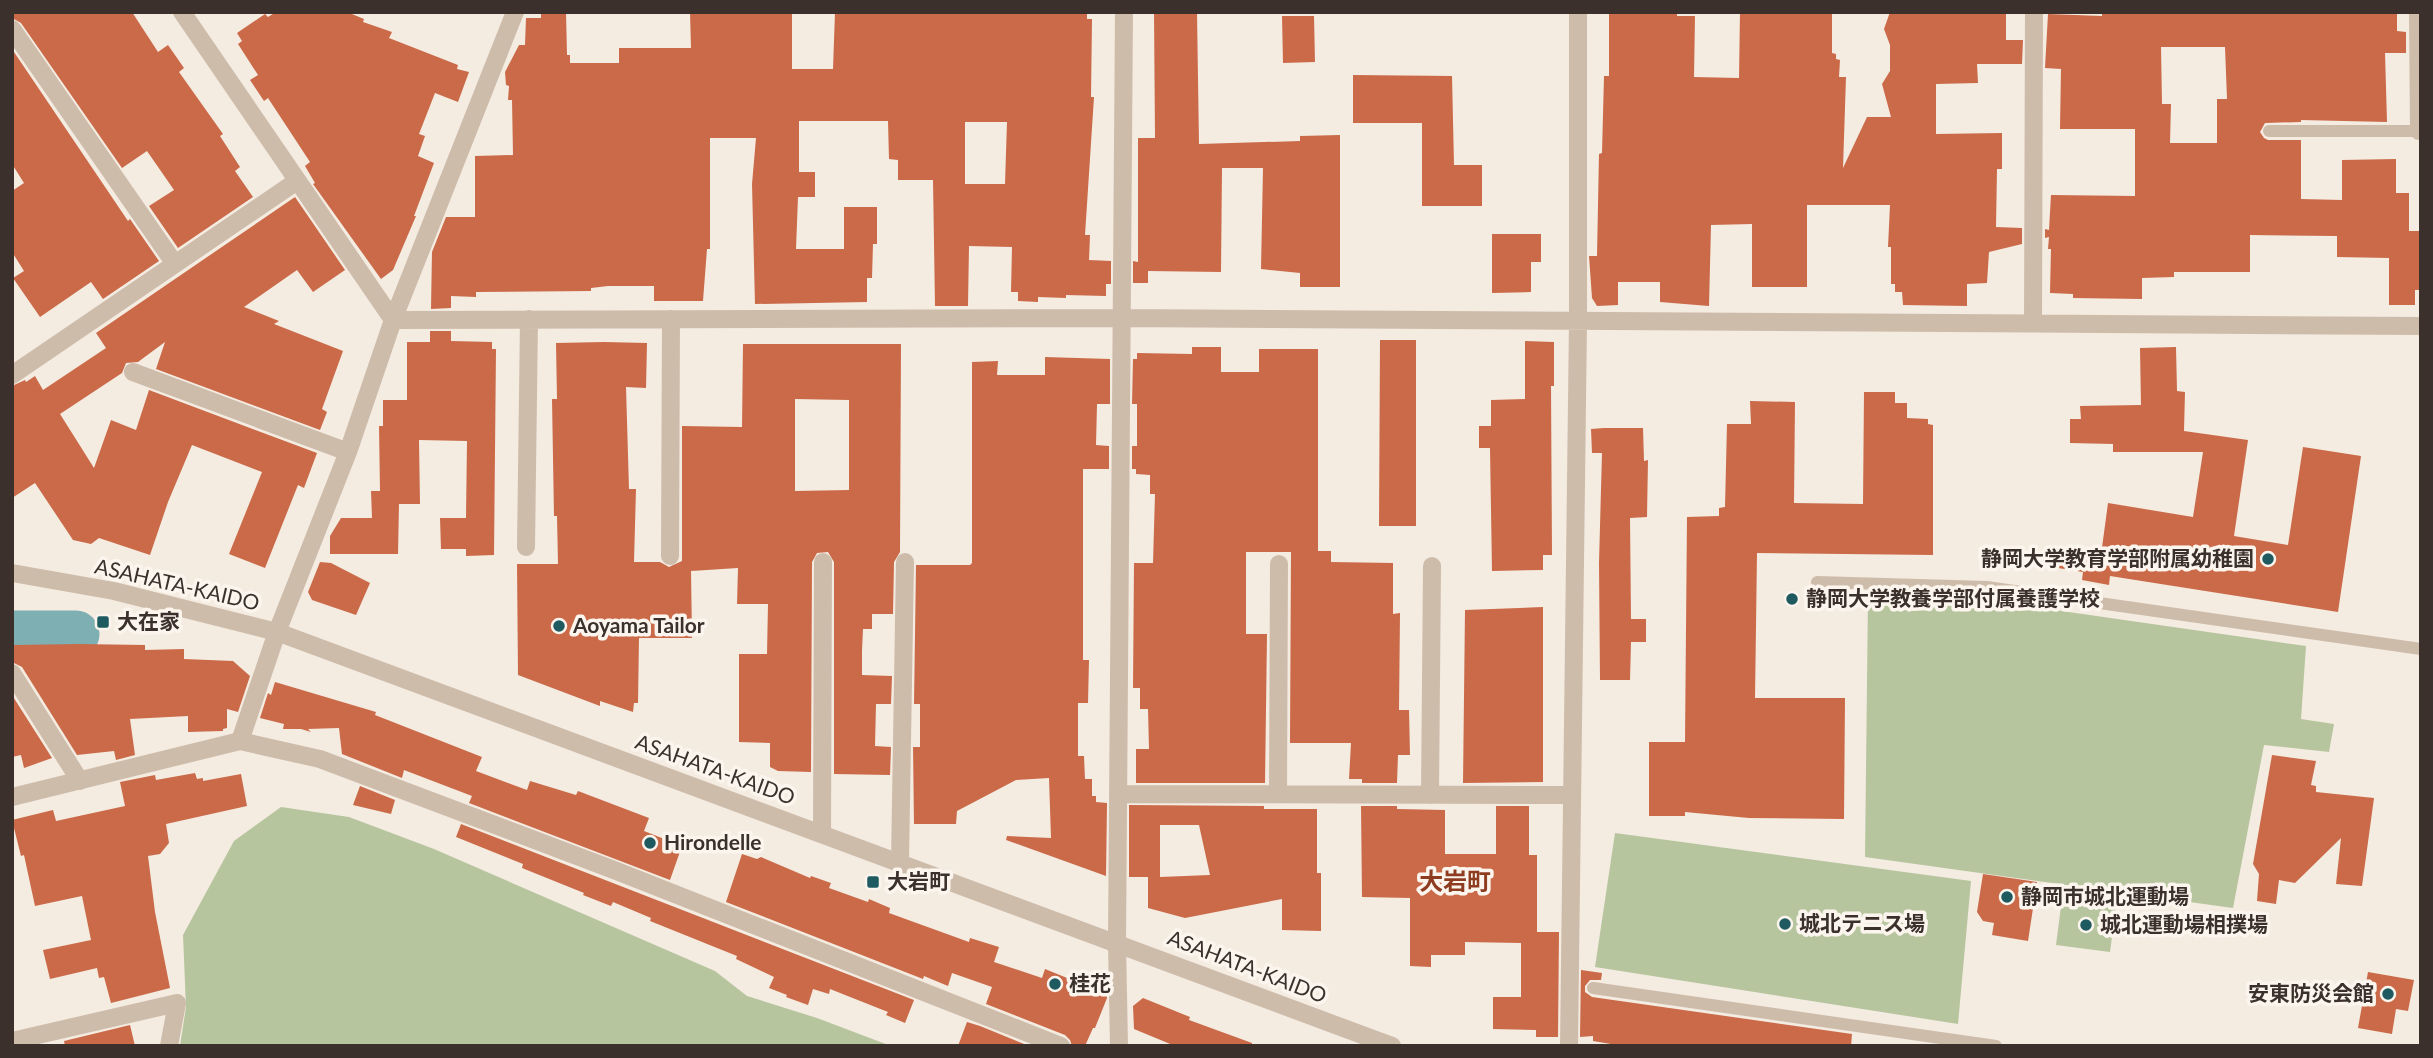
<svg xmlns="http://www.w3.org/2000/svg" width="2433" height="1058" font-family="Lato,'Noto Sans JP',sans-serif">
<style>
.green{fill:#b7c59f}
.lines{fill:none;stroke-linecap:round;stroke-linejoin:round}
.river{stroke:#7eb0b3;stroke-width:47}
.building{fill:#cb6a48;fill-rule:evenodd}
.service{stroke:#cebcab;stroke-width:12}
.minor{stroke:#cebcab;stroke-width:18}
.tertiary{stroke:#cebcab;stroke-width:18}
.poi-dot{fill:#1e5a5f;stroke:#fbf5ee;stroke-width:2.5}
.labels{text-anchor:middle;stroke-width:7;stroke-linejoin:round;paint-order:stroke}
.poi-label{font-size:21px;font-weight:bold;fill:#3b302b;stroke:#fbf5ee;text-anchor:start}
.street-label{font-size:21px;fill:#3b302b;stroke:#fbf5ee}
.quarter-label{font-size:24px;font-weight:bold;fill:#8e3c20;stroke:#fbf5ee}
</style>
<rect width="100%" height="100%" fill="#f4ebe1"/>
<path class="green" d="M1868 596 1984 600 2306 646 2301 719 2334 724 2329 752 2264 745 2233 908 1865 857Z
M281 807 349 817 434 849 715 971 747 996 817 1018 891 1046H180L186 1007 183 935 234 841Z
M1615 833 1971 881 1958 1024 1595 967Z
M2062 899 2116 906 2110 952 2056 945Z"/>
<g class="lines">
<path class="river" d="M12 634H76"/>
</g>
<path class="building" d="M12 12H132L158 52 168 45 184 68 179 72 223 134 220 136 240 167 235 171 253 197 178 248 149 206 174 190 147 151 122 168 21 23 12 18Z
M276 12H347L364 19 363 22 392 32 389 38 458 65 457 69 469 72 458 102 435 93 419 134 425 136 418 156 434 163 414 216H416L393 270 381 279 313 184 315 183 305 166 310 162 268 98 264 101 250 80 258 75 238 44 242 41 237 33 265 14 268 17Z
M541 12H566L567 55H570V63H619V48H691L690 12H792V69H833L835 12 1087 13V19H1092L1091 97H1094L1085 235H1090L1089 260 1111 261V284H1106V296L1066 295V298L1038 297V302L1018 301V292H1011L1012 247 969 246 968 306H935L933 180H898V160L889 159 888 121H799V172H815V197H798L796 249H844V207H877V244H873L872 278H867V302L755 304 752 184 756 138H710V249H707L703 301H654V286H608L591 288V291L476 292V297L451 296V308L431 309 432 252 446 217H475V156L513 155 512 100H508L509 86 506 85 505 72 519 45H525L526 18H541ZM965 122H1007L1005 184H965Z
M1154 12H1197L1199 144 1300 141V136L1340 135V287H1300V273L1261 269 1263 168H1222L1221 272 1148 271V283H1133V261L1138 262V138H1155Z
M1609 12H1677V16H1695L1694 77 1739 78 1740 12H1832V53L1836 54V59L1840 60 1839 77H1846L1843 168 1867 117H1891L1882 84 1890 71V45L1884 29 1890 12H2006V40H2023L2022 64H1977L1978 83 1936 84V134L2002 133V169H1997L1996 227 2022 228V244L1989 252 1987 283 1967 284V306L1903 305 1902 292H1895V284H1891V247H1888L1890 205H1807V287H1752V224L1711 225 1709 306 1660 302V282H1618V305L1597 306 1592 298 1589 256H1597L1599 154 1602 153 1604 76H1609Z
M2102 12H2397V31L2406 32V53H2385L2387 122 2301 120V122L2265 123 2260 132 2264 138 2268 140H2301V199L2342 200V160L2396 159V193H2409V231H2421V290H2415V305H2389V258L2337 257V236L2250 235V272H2174V277L2142 278V299L2073 298V294L2050 293 2051 249H2048L2049 237 2045 238V229L2049 230 2051 195 2135 196V129H2060L2061 69 2045 68 2048 14 2102 16ZM2161 47H2225L2227 99H2217V143H2170L2171 104H2162Z
M1282 16H1314L1315 62 1283 63Z
M12 49 128 221 130 219 159 261 103 299 91 282 40 317 13 278 24 271 12 252V191L24 183 12 164Z
M1353 75 1452 76 1454 165H1482V206H1422V123H1353Z
M295 197 345 270 313 292 297 270 244 307 279 321 274 324 343 351 322 409 327 412 320 430 156 369 165 342 138 362 126 363 122 373 60 414 94 468 111 420 136 430 149 390 317 453 304 488 298 485 265 568 229 554 262 472 192 445 168 502 150 555 99 538 91 544 73 540 35 483 12 498V386L25 380 26 382 35 376 43 390 106 348 96 333Z
M1492 234H1541V262H1531V292L1492 293Z
M430 331H451V341L492 342V349H496L494 555 466 556V549H441L440 518H466L467 441 419 440 420 504H399L398 554H330V536L341 518H372L371 491H380L379 426H383V400H407V342H430Z
M1380 340H1416V526H1379Z
M1525 341 1554 342V386H1551L1552 555H1543V570L1492 571 1490 448H1479V426H1491V400L1525 399Z
M604 342 647 343 646 388 626 387 629 489H636L634 562H660L669 567 682 561V426L742 427 743 344H901L900 552 894 562 893 614H872V629H863L862 651V675L892 676 891 704H876L875 746 891 747 890 775 834 774V562L828 552 817 553 812 562 811 772 778 771 770 767V743L739 742V654H767L768 604H737L738 568 691 571 692 638H639L638 703H634L633 712 600 701V706L518 675 517 564H558L557 516H554L552 399H557L556 343ZM795 399 849 400V490L795 491Z
M1192 347H1221V372H1259V349H1318V551H1331V562L1393 563V614L1400 613 1399 710H1409L1410 755H1398L1397 783H1362V779H1349L1351 743H1290L1291 552H1246V634H1267L1265 783H1136V749H1149L1148 709H1140V688H1133L1134 563H1153L1155 494H1150V475L1136 474V469H1132V446H1137V404H1132L1133 359H1137V353L1192 354Z
M2176 347 2177 391 2185 392 2184 431 2248 440 2234 536 2288 545 2303 447 2361 456 2338 612 2110 576 2109 585 2082 580 2083 572 2058 568 2060 549 2101 555 2108 503 2193 517 2203 452H2113V444L2070 443V419H2081L2080 406 2141 405 2140 348Z
M1045 357 1110 359V404H1097L1096 445 1109 446V469H1083V660H1089L1088 703H1078V756H1084L1085 779H1092V796H1096V802L1107 803 1106 876 1006 840 1007 836 1051 838 1049 778 1016 780 957 811 956 824H914L913 747H920V704H914L916 565H970L972 563V362L998 361 997 375H1045Z
M1864 392H1895V403H1907V418L1928 419V424L1933 425V555L1757 553 1755 698H1845L1844 819 1749 818 1685 812V816H1649V742H1685L1687 517 1719 516V508L1725 507 1727 424H1751L1750 401 1795 402 1794 503 1863 504Z
M1604 428H1643L1644 461 1648 460 1647 517 1630 518 1631 619H1646V642H1631L1630 680H1600L1599 563 1602 453H1592L1591 429Z
M320 562 331 563 370 583 356 615 312 600 308 592Z
M1543 607V782L1463 783 1465 610Z
M79 644 145 645V650L184 649V659L233 661 250 676 238 712 227 709V728L223 729V731L188 732V716L130 719 135 755 116 760 114 751 77 755 22 667 12 662V645Z
M275 682 376 712 375 715 482 757 476 771 527 790 530 781 576 795 578 791 649 818 644 831 682 846 670 880 469 803 472 796 404 770 402 778 342 754 339 728 308 729 311 732 301 729H283L284 724 260 718 268 693 271 695Z
M12 695 52 758 24 768 21 755 12 757Z
M2272 755 2316 761 2311 785 2316 786V792L2374 798 2362 886 2336 884 2341 838 2295 883 2279 880 2276 904 2257 901 2259 874 2253 864Z
M195 773 197 779 203 778V781L241 774 247 806 166 824 169 843 160 854 148 856 155 912 170 988 111 1003 104 977 99 978 97 968 50 979 43 950 91 940 82 896 35 906 24 855 21 856 12 820 53 810 56 821 125 806 120 782 155 775 156 780Z
M360 786 395 800 391 814 353 805Z
M1129 805 1264 806V809H1317V873H1321V931L1282 930V899L1185 918 1148 908V877H1129ZM1160 825H1199L1210 875 1160 877Z
M1361 806H1397V809L1445 810V854H1496V806H1529V855H1537V932H1559L1558 1037H1536V1030L1493 1029V997H1521V943L1465 942V955H1431V967L1410 966V898L1362 897Z
M461 824 914 1000 905 1023 886 1015 888 1012 830 989 829 994 813 989 808 1005 786 997 787 995 769 988 774 977 736 959 737 956 650 921 651 918 613 902 611 906 583 895 584 893 522 868 523 864 456 837Z
M742 854 757 859 761 857 810 878 811 876 831 883 829 888 868 902 869 899 890 908 889 913 969 942 970 938 999 947 994 962 1042 978 1045 969 1077 982 1079 978 1107 989V998L1095 1028H1093L1085 1046H1072L1070 1040 1065 1035 986 1004 992 987 952 973 948 986 924 976 923 979 726 902Z
M1983 874 2037 882 2028 941 1992 935 1994 923 1983 921 1977 912Z
M1581 970 1602 973 1601 980H1590L1585 986V992L1592 997 1852 1034 1851 1046H1623L1593 1041V1036L1580 1037Z
M2368 972 2414 980 2408 1011 2396 1009 2392 1034 2358 1028Z
M1143 998 1190 1017 1189 1020 1252 1043V1046H1175L1134 1029 1133 1006Z
M967 1022 980 1026 1029 1046H958Z
M130 1025 135 1046H65L64 1041Z"/>
<g class="lines">
<path class="service" d="M2269 131H2421
M1817 582 1987 587 2421 649
M1593 988 1996 1046"/>
<path class="minor" d="M182 12 393 320 1122 318 2421 326
M2418 12 2419 131
M12 29 175 264
M2033 323 2034 12
M133 372 348 452
M12 375 297 181
M526 547 529 319
M670 556 671 319
M12 673 80 781
M240 741 277 632 348 452 393 320 515 12
M1118 794 1572 795
M1278 794 1279 564
M1430 795 1432 566
M12 797 240 741 320 759 614 870 1061 1046
M822 833 823 562
M900 862 905 562
M12 1041 177 1003 169 1046
M1119 1046 1117 942 1124 12
M1569 1046 1578 321V12"/>
<path class="tertiary" d="M12 573 114 591 277 632 1392 1046"/>
</g>
<g class="poi-dot">
<circle cx="2268" cy="559" r="7"/>
<circle cx="1792" cy="599" r="7"/>
<rect x="96" y="615" width="14" height="14" rx="3.5"/>
<circle cx="559" cy="626" r="7"/>
<circle cx="650" cy="843" r="7"/>
<rect x="866" y="875" width="14" height="14" rx="3.5"/>
<circle cx="2007" cy="897" r="7"/>
<circle cx="1785" cy="924" r="7"/>
<circle cx="2086" cy="925" r="7"/>
<circle cx="1055" cy="984" r="7"/>
<circle cx="2388" cy="994" r="7"/>
</g>
<g class="labels">
<g class="poi-label">
<text x="2254" y="566" text-anchor="end">静岡大学教育学部附属幼稚園</text>
<text x="1806" y="606">静岡大学教養学部付属養護学校</text>
<text x="117" y="629">大在家</text>
<text x="573" y="633">Aoyama Tailor</text>
<text x="664" y="850">Hirondelle</text>
<text x="887" y="889">大岩町</text>
<text x="2021" y="904">静岡市城北運動場</text>
<text x="1799" y="931">城北テニス場</text>
<text x="2100" y="932">城北運動場相撲場</text>
<text x="1069" y="991">桂花</text>
<text x="2374" y="1001" text-anchor="end">安東防災会館</text>
</g>
<g class="street-label">
<text transform="translate(177 585) rotate(13)" y="7">ASAHATA-KAIDO</text>
<text transform="translate(715 770) rotate(20)" y="7">ASAHATA-KAIDO</text>
<text transform="translate(1247 967) rotate(21)" y="7">ASAHATA-KAIDO</text>
</g>
<g class="quarter-label">
<text x="1455" y="890">大岩町</text>
</g>
</g>
<rect width="2433" height="1058" fill="none" stroke="#3b302b" stroke-width="28"/>
</svg>
